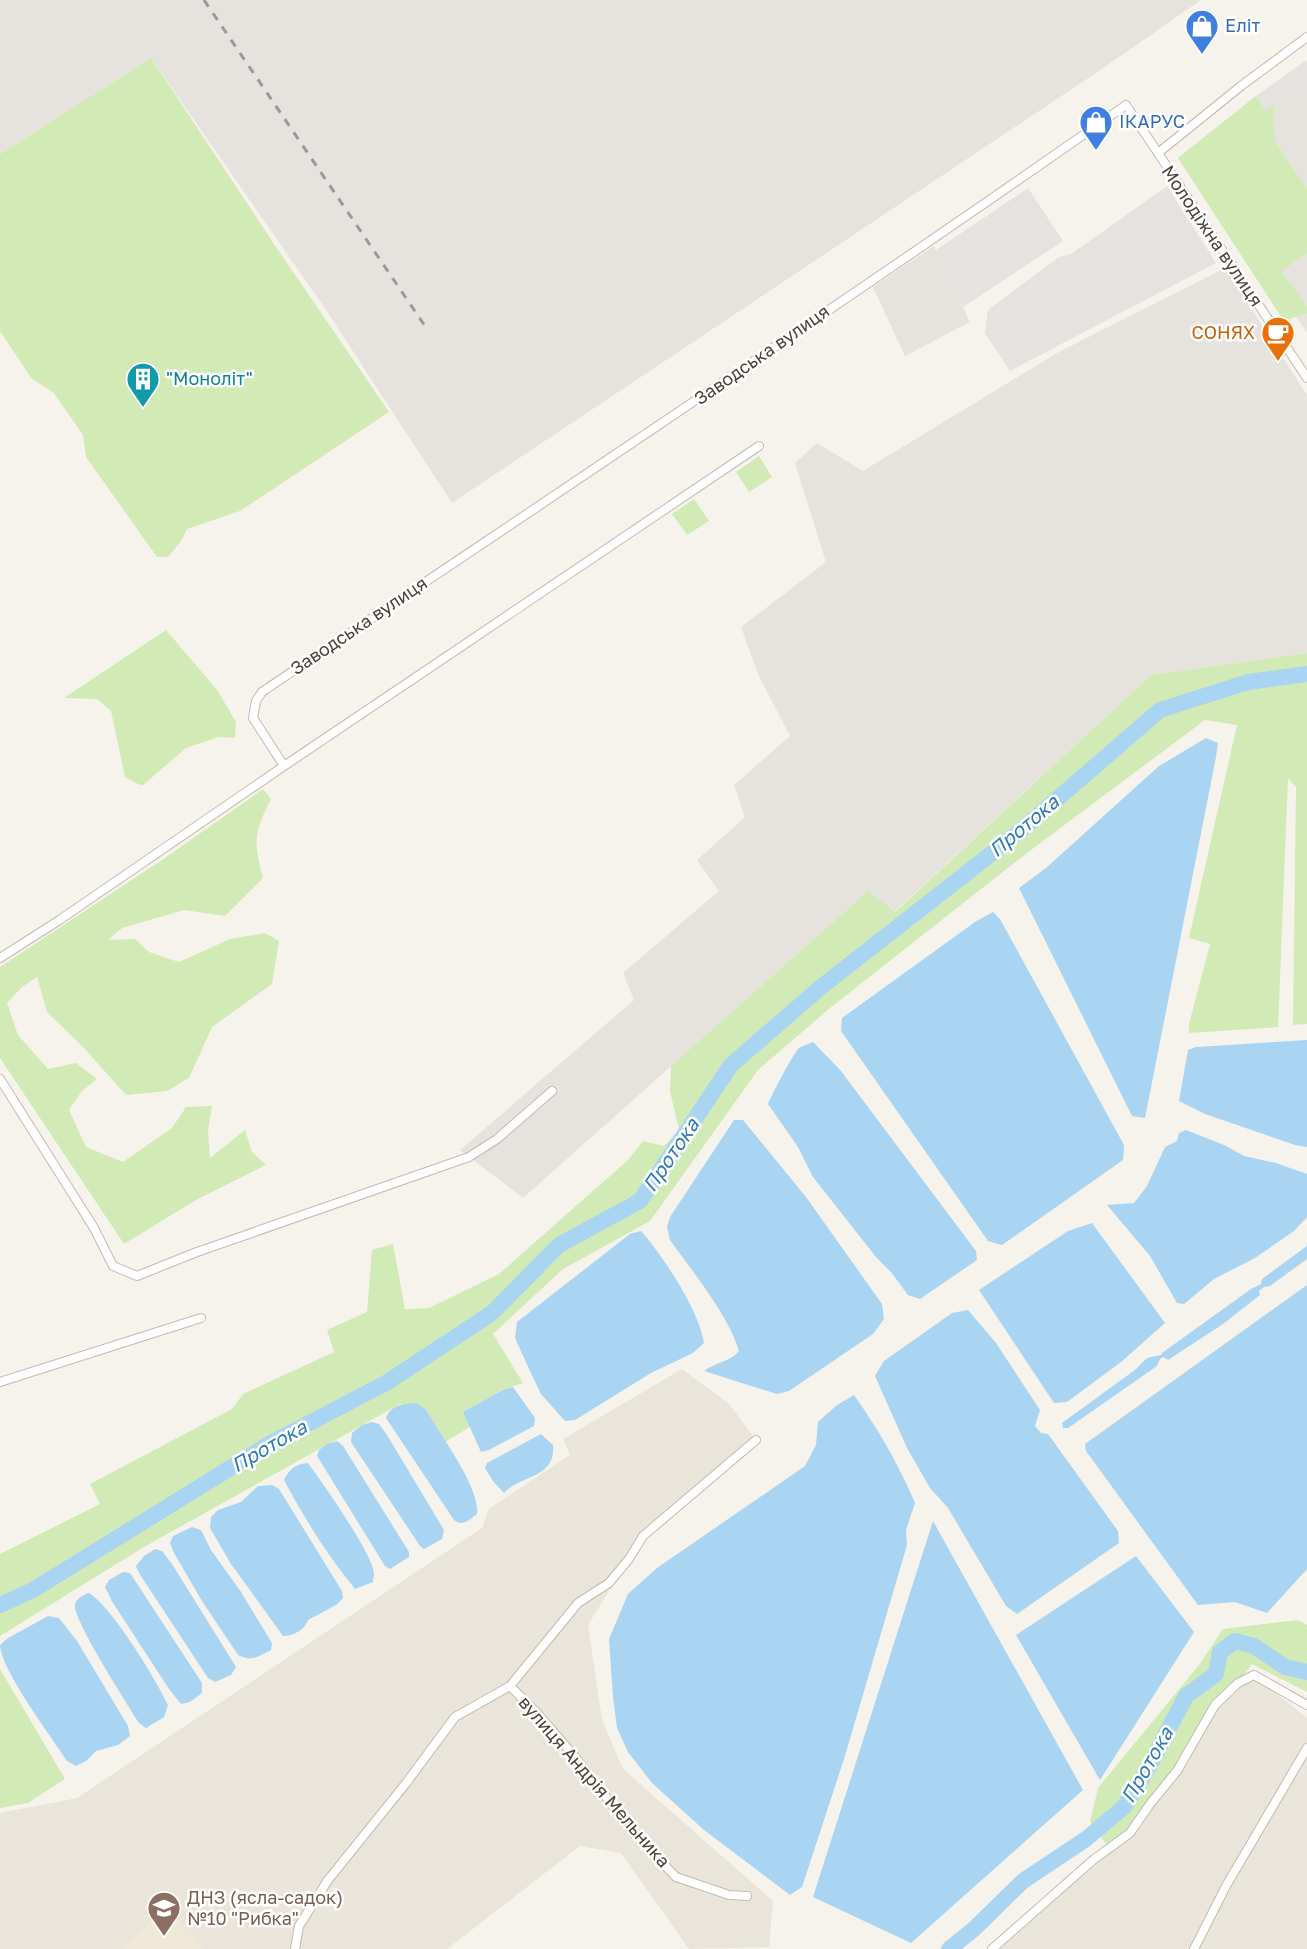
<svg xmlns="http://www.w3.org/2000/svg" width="1307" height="1949" font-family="'Golos Text',sans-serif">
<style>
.residential{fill:#eae5da}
.industrial{fill:#e6e2dd}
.education{fill:#efe8d6}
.green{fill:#d2eab5}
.parking{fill:#e5e3e0}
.water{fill:#a9d4f2}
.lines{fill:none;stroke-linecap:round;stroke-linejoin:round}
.river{stroke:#a9d4f2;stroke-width:16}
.street-casing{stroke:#c2bbae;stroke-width:10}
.street{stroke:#fff;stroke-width:8}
.rail{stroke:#9a9a9a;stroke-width:3;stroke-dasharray:8 8;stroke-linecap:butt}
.labels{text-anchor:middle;stroke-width:5;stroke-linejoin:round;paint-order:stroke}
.shop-label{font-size:18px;fill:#366cbe;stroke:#fff;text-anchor:start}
.street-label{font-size:18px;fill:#4b4439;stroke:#fff}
.food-label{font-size:18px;fill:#c56008;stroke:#fff;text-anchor:end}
.culture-label{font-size:18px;fill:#0d838f;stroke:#fff;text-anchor:start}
.education-label{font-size:18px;fill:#785e54;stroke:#fff;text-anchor:start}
.water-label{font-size:20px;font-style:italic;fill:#2e7ab2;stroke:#fff}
</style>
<rect width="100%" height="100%" fill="#f6f3ec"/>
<path class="residential" d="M682 1369 729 1404 756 1440 643 1536 588 1625 602 1720 623 1769 773 1901 769 1947 689 1949 621 1853 580 1846 447 1949H0V1813L77 1798 482 1528 489 1509 570 1455 563 1439Z
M1254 1675 1307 1718V1949H994L1130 1833 1215 1705Z"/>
<path class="industrial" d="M0 0H1201L1099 71 452 503 326 310 151 58 0 154Z
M1307 60V333L1296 317 1284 321 1178 158 1256 96Z
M934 246 970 322 905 356 873 287Z
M1225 268 1307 395V653L1151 675 894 912 868 891 523 1198 460 1150 634 1000 623 973 719 891 697 860 745 817 734 785 790 736 758 674 741 627 826 562 795 463 817 443 863 471 1057 353Z"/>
<path class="education" d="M159 1914 187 1925 203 1949H121Z"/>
<path class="green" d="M151 58 274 244 389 412 240 511 187 529 181 541 168 557H157L86 457 83 435 53 392 32 379 0 331V154Z
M1256 96 1266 111 1275 104 1273 125 1276 143 1307 189V254L1281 271 1307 306V313L1284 321 1178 158Z
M759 456 772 477 749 492 736 472Z
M694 499 709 521 687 535 672 514Z
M166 630 217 690 236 722 235 738 219 737 186 748 142 786 125 777 111 711 97 699 64 698Z
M1307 653V1024L1293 1025 1296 787 1288 778 1278 1027 1189 1033V1024L1210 944 1189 938 1237 725 1205 720 1027 853 830 1008 758 1070 650 1221 563 1269 493 1334 523 1383 505 1389 463 1412 470 1427 445 1442 425 1410 400 1404 144 1547 0 1636V1554L100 1504 90 1484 232 1409 243 1394 334 1352 327 1330 367 1312 372 1250 393 1244 405 1309 429 1308 499 1274 628 1160 643 1141 664 1146 679 1130 670 1091 671 1066 868 891 895 912 1151 675Z
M263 789 271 799C254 833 253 840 263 878L225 916 184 910 122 928 108 940 135 939 149 952 179 962 230 939 265 933 279 941 272 984 212 1027 189 1078 167 1091 126 1095 84 1048 47 1012 37 977 22 987 7 1003 18 1035 48 1069 76 1063 97 1079 82 1091 69 1110 86 1147 123 1162 172 1128 186 1107 212 1106 208 1131 210 1158 245 1130 252 1152 266 1165 196 1200 124 1244 0 1058V967L165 858Z
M1298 1620 1307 1625V1692L1252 1664 1238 1683 1215 1705 1177 1771 1130 1833 1109 1848 1090 1822 1098 1788 1199 1665 1223 1629Z
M0 1669 65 1779 28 1803 0 1808Z"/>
<path class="parking" d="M1307 60V82L1266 111 1256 96Z
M1167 186 1216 263 1010 371 985 333 988 310 1059 257 1071 254Z
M1028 188 1063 241 963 307 936 250Z"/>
<path class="water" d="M1206 738 1218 743 1216 757 1145 1118 1132 1116 1019 888 1046 868 1159 766Z
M993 912 1000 919 1124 1145 1123 1160 1002 1245 988 1241 841 1031 842 1018 975 922Z
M1307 1040V1147L1295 1145 1205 1114 1179 1101 1188 1050 1196 1047Z
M813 1042 841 1071 976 1251 977 1260 920 1299 908 1295 891 1272 876 1257 850 1224 813 1177 798 1147 768 1104C771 1096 794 1052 799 1048 802 1046 809 1044 813 1042Z
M734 1120H743L806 1197 882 1304 884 1319 873 1334 789 1391 777 1394 704 1371C716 1362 730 1362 739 1351 729 1316 692 1271 670 1240L667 1227 670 1217Z
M1186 1130 1224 1145 1244 1156 1276 1163 1307 1174V1217L1294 1231 1255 1258 1214 1279 1184 1304 1177 1303 1150 1256 1107 1205 1134 1203 1147 1186 1165 1147 1177 1141 1179 1133Z
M1092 1223 1165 1323 1121 1362 1067 1402 1054 1403 979 1290 1068 1231Z
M641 1231C663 1256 699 1310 704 1343L693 1353 651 1373 575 1420 565 1421 541 1394 530 1371 515 1338 517 1322 630 1234Z
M1307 1246V1259L1270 1286 1264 1287 1259 1291 1260 1295 1223 1324 1168 1360 1163 1357 1160 1359 1157 1366 1068 1428H1063L1062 1423 1135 1370 1147 1358 1161 1355 1162 1353 1251 1289 1261 1284 1262 1279Z
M1307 1285V1569L1267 1613 1235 1602 1198 1605 1086 1451 1085 1444Z
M968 1310 996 1343 1040 1410 1035 1426 1041 1433 1048 1434 1118 1531 1119 1543 1017 1614 1006 1606 948 1508 930 1488 907 1448 875 1376 884 1361 952 1313Z
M513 1387 535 1418 534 1426 489 1450 481 1452 463 1412 505 1389Z
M854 1395C878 1429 899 1465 915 1503L906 1530 907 1545 844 1759 802 1887 790 1895 704 1830 652 1783 628 1752 617 1728 613 1697 609 1639 628 1594 657 1568 805 1466 816 1445 818 1422 837 1405Z
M417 1403 426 1410C439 1433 481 1489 477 1514 469 1520 463 1527 454 1520L386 1418C391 1404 404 1404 417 1403Z
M372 1422 379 1424 387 1435 444 1530 442 1539 424 1549 420 1546 351 1442 352 1433 362 1425Z
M541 1434 553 1445C556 1479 521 1474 504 1493L493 1481 485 1468 487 1463Z
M337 1441 343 1446 409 1552V1557L390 1569 385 1566 317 1456 319 1450 327 1444Z
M308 1463C322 1482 372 1553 374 1573 374 1576 373 1579 373 1582L355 1589C328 1556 304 1518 284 1480 289 1469 296 1464 308 1463Z
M272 1485 279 1489 342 1591 343 1598 336 1605 308 1620C305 1630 293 1636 283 1636L231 1564 210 1528 211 1517 218 1510 241 1502 258 1486Z
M933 1521 1083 1790 911 1943 813 1897Z
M192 1527 201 1530 211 1550 241 1592 272 1643 271 1650C257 1657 252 1662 238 1655L202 1601 174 1553 170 1543 173 1536Z
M155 1549 162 1551 172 1564 236 1667 231 1675 215 1682 208 1678 139 1573 136 1566 144 1556Z
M1136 1556 1194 1632 1100 1780 1016 1635Z
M123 1572 130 1573 202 1683V1693L190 1702 181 1704 169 1689 113 1603 105 1587 109 1580Z
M89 1593C112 1607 156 1679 168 1705L164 1717 146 1728 139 1723C129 1707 71 1617 75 1604 77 1598 83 1595 89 1593Z
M48 1616 59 1618 77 1641 128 1726 130 1736 118 1745 96 1751 86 1761 76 1766 67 1761C51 1736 1 1670 0 1645L8 1638Z"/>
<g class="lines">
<path class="river" d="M0 1605 33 1590 269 1444 386 1383 492 1313 559 1245 640 1201 731 1065 821 987 1019 832 1160 710 1248 682 1307 674
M949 1949 974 1929 1023 1881 1086 1839 1124 1807 1147 1770 1186 1696 1216 1674 1220 1652 1235 1641 1254 1646 1285 1667 1307 1672"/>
<defs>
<path id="street" d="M1158 153 1307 378
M284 766 759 446
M0 958 58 921 284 766 253 718 256 701 262 692C551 497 841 305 1126 105L1158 153 1241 86 1307 37
M0 1079 94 1228 113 1266 137 1276 197 1252 469 1157 497 1139 552 1091
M0 1382 201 1318
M510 1686 538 1714 576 1758 633 1832 676 1877 729 1895 747 1896
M295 1949 299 1926 328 1880 407 1782 455 1717 510 1686 578 1603 609 1583 629 1559 643 1536 756 1440
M992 1949 1093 1860 1130 1833 1150 1804 1177 1771 1215 1705 1238 1683 1254 1675 1307 1705
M1194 1949 1226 1886 1307 1748"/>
</defs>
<use href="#street" class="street-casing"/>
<use href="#street" class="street"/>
<path class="rail" d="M204 0 427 329"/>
</g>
<defs>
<symbol id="shop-pin" viewBox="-11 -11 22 30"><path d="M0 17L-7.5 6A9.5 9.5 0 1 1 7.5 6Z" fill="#3f7fe0" stroke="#fff"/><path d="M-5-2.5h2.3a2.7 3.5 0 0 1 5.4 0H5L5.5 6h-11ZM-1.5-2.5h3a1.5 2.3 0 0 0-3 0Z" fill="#fff"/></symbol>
<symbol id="cafe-pin" viewBox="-11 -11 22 30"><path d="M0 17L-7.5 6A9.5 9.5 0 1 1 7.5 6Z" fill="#e8710a" stroke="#fff"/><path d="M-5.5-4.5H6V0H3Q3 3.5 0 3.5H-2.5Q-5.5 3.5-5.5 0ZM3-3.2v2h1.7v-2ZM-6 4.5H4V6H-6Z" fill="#fff"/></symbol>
<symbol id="building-pin" viewBox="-11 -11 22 30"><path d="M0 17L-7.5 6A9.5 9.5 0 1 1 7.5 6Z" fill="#0f9aa8" stroke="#fff"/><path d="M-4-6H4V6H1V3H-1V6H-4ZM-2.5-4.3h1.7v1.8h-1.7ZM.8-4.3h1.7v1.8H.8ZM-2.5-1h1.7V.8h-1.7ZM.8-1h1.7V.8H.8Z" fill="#fff"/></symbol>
<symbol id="school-pin" viewBox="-11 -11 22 30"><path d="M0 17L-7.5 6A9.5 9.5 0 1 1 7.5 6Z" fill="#8d6e63" stroke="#fff"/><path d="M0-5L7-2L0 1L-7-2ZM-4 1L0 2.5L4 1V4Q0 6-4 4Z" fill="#fff"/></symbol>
</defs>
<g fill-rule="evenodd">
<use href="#shop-pin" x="1183" y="7" width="38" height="52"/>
<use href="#shop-pin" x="1077" y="103" width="38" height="52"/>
<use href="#cafe-pin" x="1259" y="314" width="38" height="52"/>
<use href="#building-pin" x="124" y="360" width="38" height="52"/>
<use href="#school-pin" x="145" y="1889" width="38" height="52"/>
</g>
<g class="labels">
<g class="shop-label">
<text x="1225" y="32">Еліт</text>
<text x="1119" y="128">ІКАРУС</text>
</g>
<g class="street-label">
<text transform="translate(1212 236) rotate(56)" y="6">Молодіжна вулиця</text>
<text transform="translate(762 355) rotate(-35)" y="6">Заводська вулиця</text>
<text transform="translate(359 626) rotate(-34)" y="6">Заводська вулиця</text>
<text transform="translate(594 1782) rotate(49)" y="6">вулиця Андрія Мельника</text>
</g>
<g class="food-label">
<text x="1255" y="339">СОНЯХ</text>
</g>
<g class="culture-label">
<text x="166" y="385">"Моноліт"</text>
</g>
<g class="education-label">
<text x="187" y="1904">ДНЗ (ясла-садок)<tspan x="187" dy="21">№10 "Рибка"</tspan></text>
</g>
<g class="water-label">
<text transform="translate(1024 826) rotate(-40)" y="7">Протока</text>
<text transform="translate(671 1155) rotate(-56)" y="7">Протока</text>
<text transform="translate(269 1446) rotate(-30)" y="7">Протока</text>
<text transform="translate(1147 1765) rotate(-60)" y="7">Протока</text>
</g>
</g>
</svg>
